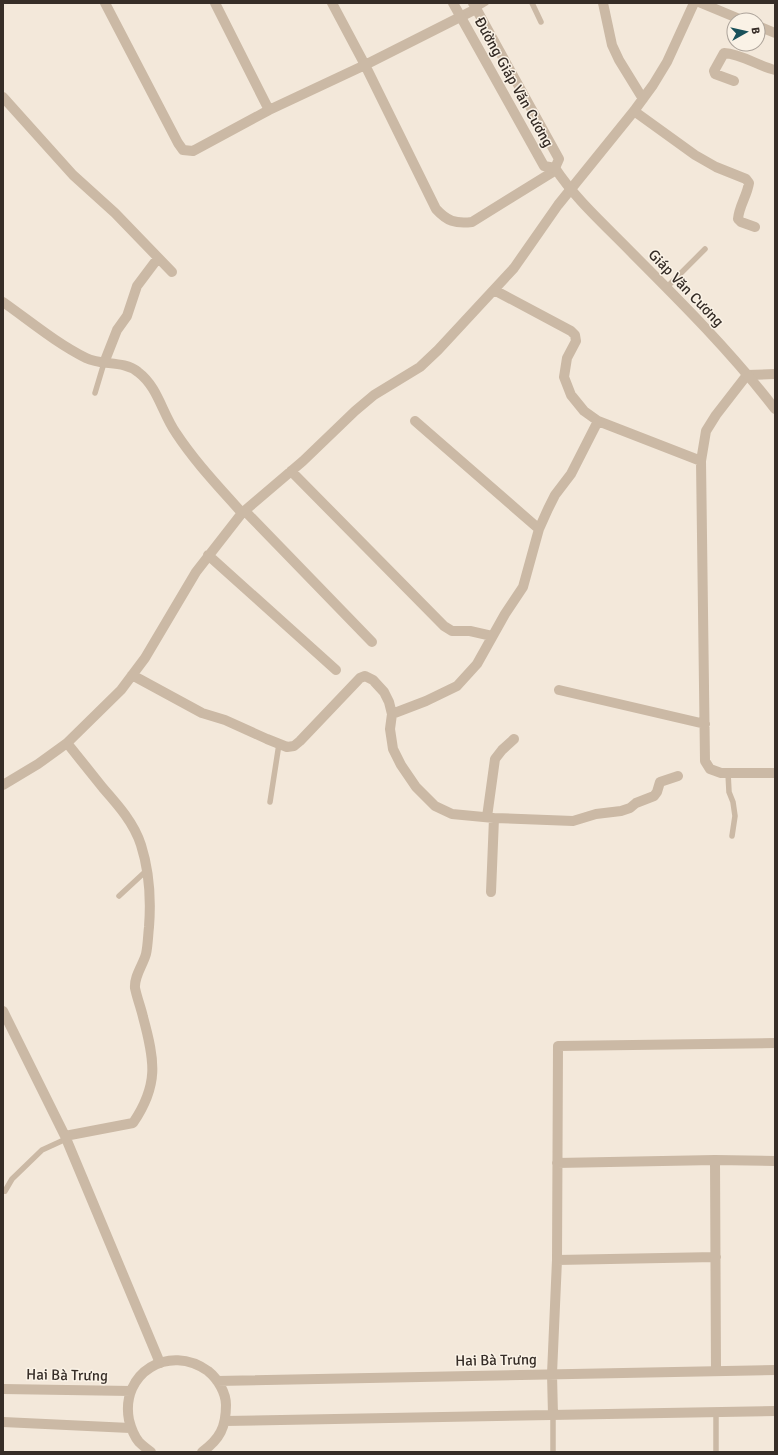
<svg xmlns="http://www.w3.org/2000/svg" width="778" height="1455" font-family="Signika,sans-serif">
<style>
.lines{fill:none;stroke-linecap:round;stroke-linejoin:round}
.service{stroke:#cbb9a5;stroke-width:5.5}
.minor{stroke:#cbb9a5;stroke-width:10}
.tertiary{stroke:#cbb9a5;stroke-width:10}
.labels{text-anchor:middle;stroke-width:3;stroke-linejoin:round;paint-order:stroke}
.street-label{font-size:15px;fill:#362d27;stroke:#faf2e6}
</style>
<rect width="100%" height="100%" fill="#f3e8da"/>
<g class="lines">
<path class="service" d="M532 3 541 22
M476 9 486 3
M666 288 705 249
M95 393 104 363
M728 773 729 792 733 802 735 816 732 836
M270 802 279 744
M119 896 146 871
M5 1191 12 1179 42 1150 66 1139
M553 1415V1452
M716 1452V1412"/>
<path class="minor" d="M105 3 178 143 183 150 193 151 269 110 365 65 476 9
M215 3 269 110
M332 3 365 65 436 209C447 221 455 224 472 222L556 170
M603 3 612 45 619 60 643 99
M701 3 742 20
M758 26 775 33
M734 81 715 74 714 71 724 53C742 54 758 66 775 70
M3 97 73 175 115 213 172 272
M634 111 695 155 716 167 746 179 749 183C747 196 739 206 738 219L741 222 755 227
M494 290 571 331 575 335 576 341 567 358 564 377 571 395 584 411 598 421 701 461
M3 302C30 321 56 343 86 358 102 366 123 360 138 372 158 387 162 413 176 433 195 462 219 487 242 513
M104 363 117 330 127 316 137 286 158 258
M775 374 747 375 716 415 706 431 701 461 705 761 710 769 721 773H775
M415 421 539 529
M291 471 444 626 452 631H470L492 636
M245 511 372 642
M208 555 336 670
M132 675 202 713 225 720 267 739 287 747 294 746 300 741 360 678 365 676 373 680 384 692 389 702 392 714 390 729 393 749 401 765 416 787 435 806 452 814 494 818 573 821 596 814 621 811 630 808 636 803 654 796 657 792 660 782 678 776
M559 690 705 724
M392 714 426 701 457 686 477 664 505 614 523 587 539 529 548 509 555 495 571 474 598 421
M3 785 38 764 67 743 121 690 145 658 196 572 242 513 303 461 355 411 374 395 420 367 438 350 514 268 558 205 634 111 653 85 667 62 694 3
M487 817 495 759 502 750 514 739
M491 892 494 818
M3 1011 65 1136 160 1363
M65 1136 133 1123C159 1085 155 1061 143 1017 141 1008 137 998 135 988 134 976 143 965 146 954 148 945 148 935 149 927 151 901 149 870 141 845 134 823 118 805 103 788 91 773 79 758 67 743
M715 1160 716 1371
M557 1163 715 1160 775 1161
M557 1260 716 1257
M552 1374 557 1260 558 1046 775 1043"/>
<path class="tertiary" d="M453 3 544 166 555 168C576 200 606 226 633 254 682 303 732 353 775 409
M473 3 559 159 555 168
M552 1374 553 1415
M217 1381 775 1370
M3 1389 131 1391
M225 1421 775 1411
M3 1422 130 1428
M151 1452C147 1449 143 1446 139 1442 134 1436 131 1428 129 1420 120 1373 169 1343 208 1371 218 1379 226 1393 226 1405 226 1427 220 1439 202 1452"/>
</g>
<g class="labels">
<g class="street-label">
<text transform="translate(514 82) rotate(61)" y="5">Đường Giáp Văn Cương</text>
<text transform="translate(686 288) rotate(46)" y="5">Giáp Văn Cương</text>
<text transform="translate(496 1360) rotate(-1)" y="5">Hai Bà Trưng</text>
<text transform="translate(67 1375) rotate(1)" y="5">Hai Bà Trưng</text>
</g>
</g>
<rect width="778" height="1455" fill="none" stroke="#362d27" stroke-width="8"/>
<g transform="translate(746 32) rotate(82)"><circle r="19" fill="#faf2e6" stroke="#aca39a"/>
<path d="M0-3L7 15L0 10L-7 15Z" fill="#1a515a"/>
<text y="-6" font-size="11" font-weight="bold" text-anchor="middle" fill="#362d27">B</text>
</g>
</svg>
